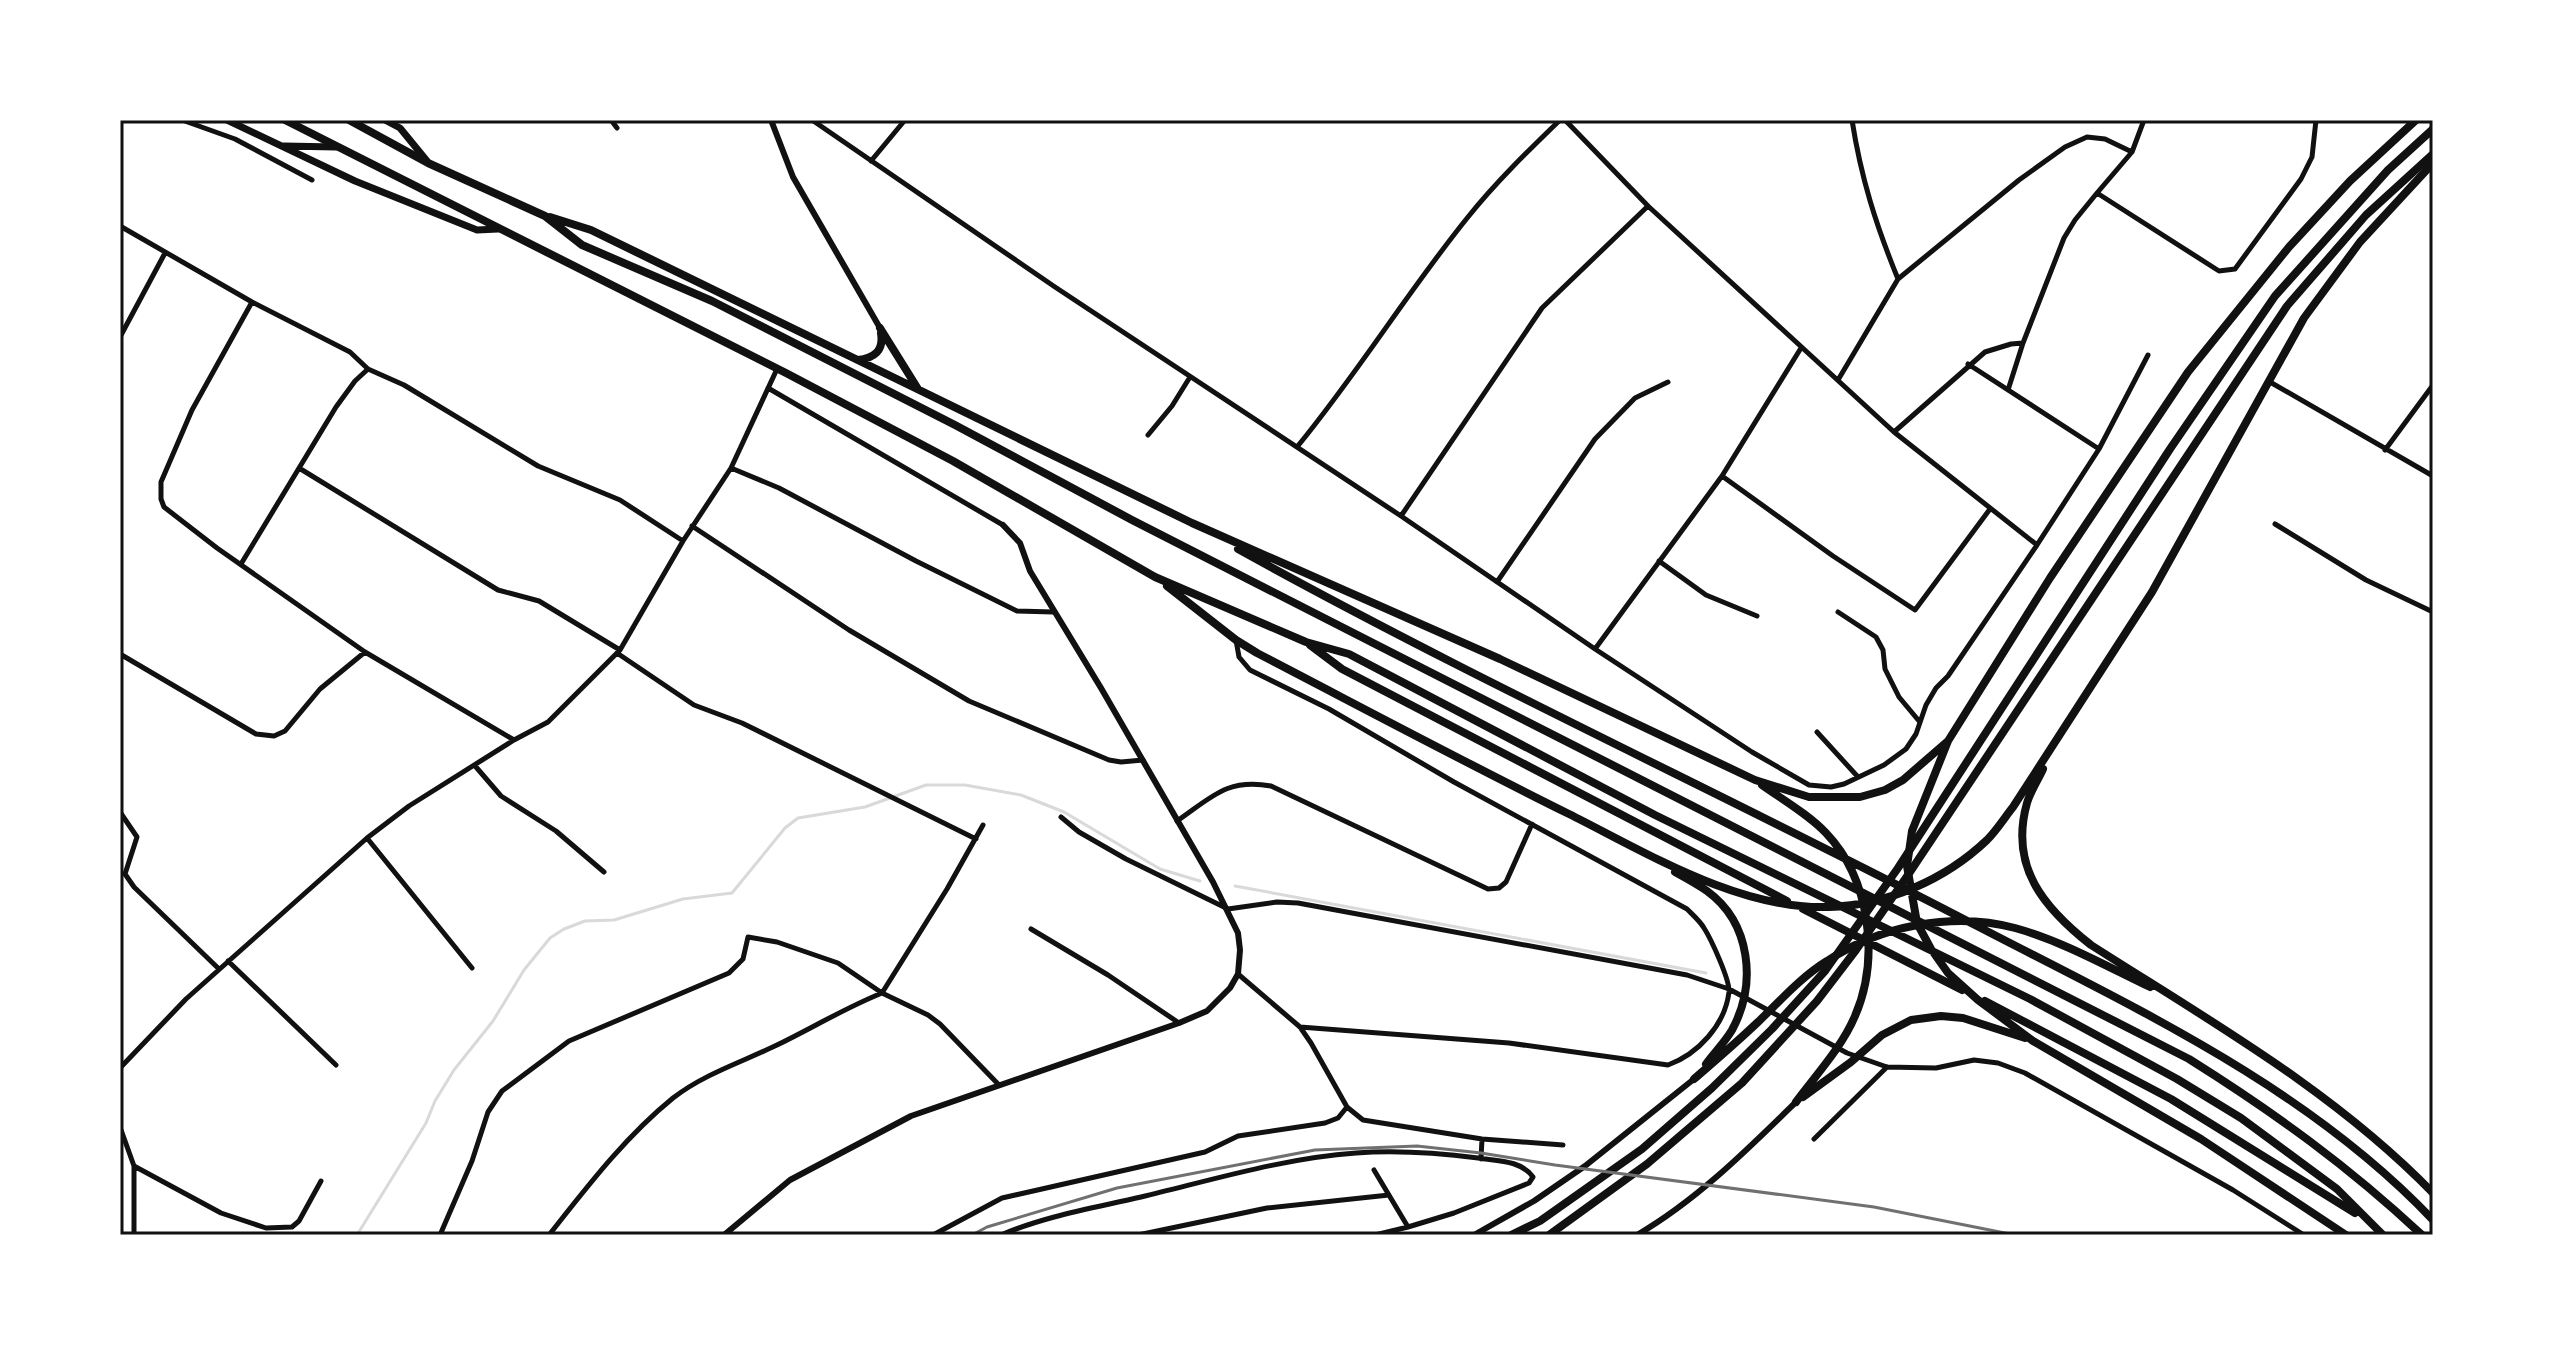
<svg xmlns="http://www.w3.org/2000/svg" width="2553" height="1355" font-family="'DM Sans',sans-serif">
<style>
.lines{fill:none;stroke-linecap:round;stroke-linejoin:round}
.stream{stroke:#d9d9d9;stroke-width:3}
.minor{stroke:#111;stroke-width:5}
.tertiary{stroke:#111;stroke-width:6}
.secondary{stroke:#111;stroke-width:7}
.primary{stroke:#111;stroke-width:8}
.trunk{stroke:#111;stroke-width:8}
.rail{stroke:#707070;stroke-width:3}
.neatline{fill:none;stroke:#111;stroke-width:3}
</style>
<rect width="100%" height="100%" fill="#fff"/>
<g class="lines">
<path class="stream" d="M1235 886 1706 973
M357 1235 426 1123 435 1101 454 1070 493 1021 524 970 550 938 564 929 585 921 614 920 683 899 732 893 785 828 798 818 865 807 926 785H965L1021 795 1064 812 1160 869 1200 881"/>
<path class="minor" d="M182 120 235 139 312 180
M611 120 617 128
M812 120 1055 287 1401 516 1595 649 1752 752 1809 785 1831 787 1844 784 1884 765 1906 749 1916 734 1926 705 1936 688 1948 676 2037 545
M1565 120 1648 206 1894 432 2037 545 2099 449 2148 355
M1852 120C1861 178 1876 225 1898 279
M2144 120 2132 152 2097 193 2219 271 2235 269 2301 179 2312 157 2316 120
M871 161 905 120
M120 226 252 302 350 352 368 369 404 385 538 466 620 500 683 541
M252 302 192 410 161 482V499L164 507 217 548 365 652 514 740
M120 337 165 253
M1968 364 2099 449
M1838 380 1898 279 2019 180 2065 147 2087 137 2105 139 2132 152
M2270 382 2433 476
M768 388 1003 525
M2008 390 2023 343
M1894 432 1985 352 2011 344 2023 343 2064 238 2075 220 2097 193
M1148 435 1172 406 1190 377
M1297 447C1358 373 1408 291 1468 217 1496 182 1528 151 1560 120
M2385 450 2433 385
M299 468 498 590 539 601 620 650
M731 468 779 488 916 561 1017 611 1053 612
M1722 476 1833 556 1915 610 1990 509
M1401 516 1542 308 1648 206
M2275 524 2366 580 2433 612
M692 526 849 630 969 701 1109 760 1121 762 1143 760
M1659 561 1706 595 1757 616
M241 564 336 407 355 381 368 369
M1497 582 1595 439 1635 398 1668 382
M1838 612 1876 637 1883 650 1885 669 1899 697 1919 721
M1236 640 1239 657 1250 670 1329 709 1454 782 1687 909C1693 915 1700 921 1704 928 1711 939 1730 980 1729 992 1725 1025 1698 1054 1668 1065L1509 1043 1300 1027
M1595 649 1722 476 1801 348
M617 653 694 705 742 723 976 839
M120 654 256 734 274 736 285 731 320 689 365 652
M1817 732 1858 777
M476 767 501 796 556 831 604 872
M120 812 137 837 125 874 134 887 219 969
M1061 817 1079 832 1126 859 1228 909 1277 902 1298 903 1687 975 1729 989 1847 1053 1887 1067 1936 1068 1974 1060 1998 1063 2025 1073 2233 1190 2304 1235
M1177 821C1212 797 1227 778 1271 786L1488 889 1499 888 1506 882 1532 824
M367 838 472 968
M1031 929 1108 975 1179 1023
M228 961 336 1065
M1238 974 1300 1027 1311 1043 1347 1107 1363 1120 1482 1139 1563 1145
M120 1068 186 999 367 838 409 806 514 740 548 722 620 650 683 541 731 468 777 369
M120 1127 134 1166V1235
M1814 1139 1887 1067
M1481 1159 1482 1139
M134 1166 221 1213 266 1228 292 1227 299 1221 321 1181
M440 1235 472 1161 488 1112 502 1091 569 1041 729 973 743 959 748 937 777 942 838 963 882 993 947 889 983 825
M549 1235C587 1187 625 1137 673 1098 704 1074 742 1062 777 1045 812 1028 845 1008 882 993L928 1015 940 1024 999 1085
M933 1235 1002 1198 1205 1152 1238 1136 1325 1123 1338 1118 1347 1107
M1001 1235C1045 1216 1094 1208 1141 1197 1212 1180 1284 1158 1356 1153 1396 1150 1439 1153 1478 1158 1497 1161 1521 1160 1533 1177L1529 1183 1454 1213 1408 1227 1374 1170
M1138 1235 1267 1208 1389 1195
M1375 1235 1408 1227"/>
<path class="tertiary" d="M771 120 793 177 880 328
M724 1235 790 1180 911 1116 1179 1023 1207 1011 1230 988 1238 974 1240 950 1238 933 1213 882 1101 688 1030 571 1020 543 1003 525
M1474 1235 1534 1201 1585 1166 1694 1079
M1637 1235C1697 1200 1747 1150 1796 1102"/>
<path class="secondary" d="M227 120 355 181 477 230 498 229
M385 120 400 128 427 161
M284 146 336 147"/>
<path class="primary" d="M1511 1235 1540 1221 1642 1149 1712 1088 1772 1029 1825 971 1898 868 2170 449 2275 296 2388 170 2433 129
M1549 1235 1647 1164 1742 1083 1817 1001 1856 950 1910 872 2287 306 2366 215 2433 154"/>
<path class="trunk" d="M285 120 786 373 953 461 1155 577 1306 642 1349 654 1655 815 2030 999 2177 1079 2241 1118 2337 1189 2383 1235
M349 120 428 163 545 216 582 245 712 301 955 425 1132 520 2189 1059C2275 1113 2348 1166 2422 1235
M550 217 591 230 1192 523 1500 659 1755 780 1809 797H1860L1885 790 1903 780 1948 741
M880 328 918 389
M858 360C874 358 884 351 881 333
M1238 549C1480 683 1732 798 1977 926 2137 1009 2307 1087 2433 1220
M1167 586 1236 640 1257 653C1361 707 1464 762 1569 814 1647 853 1739 910 1829 907 1887 905 1945 880 1987 840 1997 830 2005 817 2013 807L2152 592 2304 318 2360 242 2433 163
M1310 645 1342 669 1787 901
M2043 769C2038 780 2030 792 2027 803 2009 867 2044 908 2091 945 2210 1021 2334 1091 2433 1193
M1762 785C1783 800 1808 814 1826 833 1870 879 1880 958 1855 1016 1842 1047 1816 1075 1796 1102
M1675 872C1686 878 1697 884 1707 891 1751 923 1757 984 1732 1030 1725 1042 1714 1053 1706 1064
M1803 909 1962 990
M1985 1001 2171 1099 2355 1213
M1694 1079C1716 1060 1737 1042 1758 1022 1780 1001 1801 977 1827 961 1880 926 1953 911 2015 928 2062 941 2106 966 2150 987
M1803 1097 1851 1062 1882 1035 1911 1020 1941 1016 1963 1018 2025 1038
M2346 1235 2201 1139 2033 1041 1978 1000 1948 973 1931 949 1917 923 1907 866 1912 831 1948 741 2050 578 2188 372 2289 247 2350 181 2416 120"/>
<path class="rail" d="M972 1235 987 1227 1117 1188 1315 1150 1417 1146 1481 1153 1555 1165 1874 1207 2015 1235"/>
</g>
<rect width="2553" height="1355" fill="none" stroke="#ffffff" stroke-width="244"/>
<rect x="122" y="122" width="2309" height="1111" class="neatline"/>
</svg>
